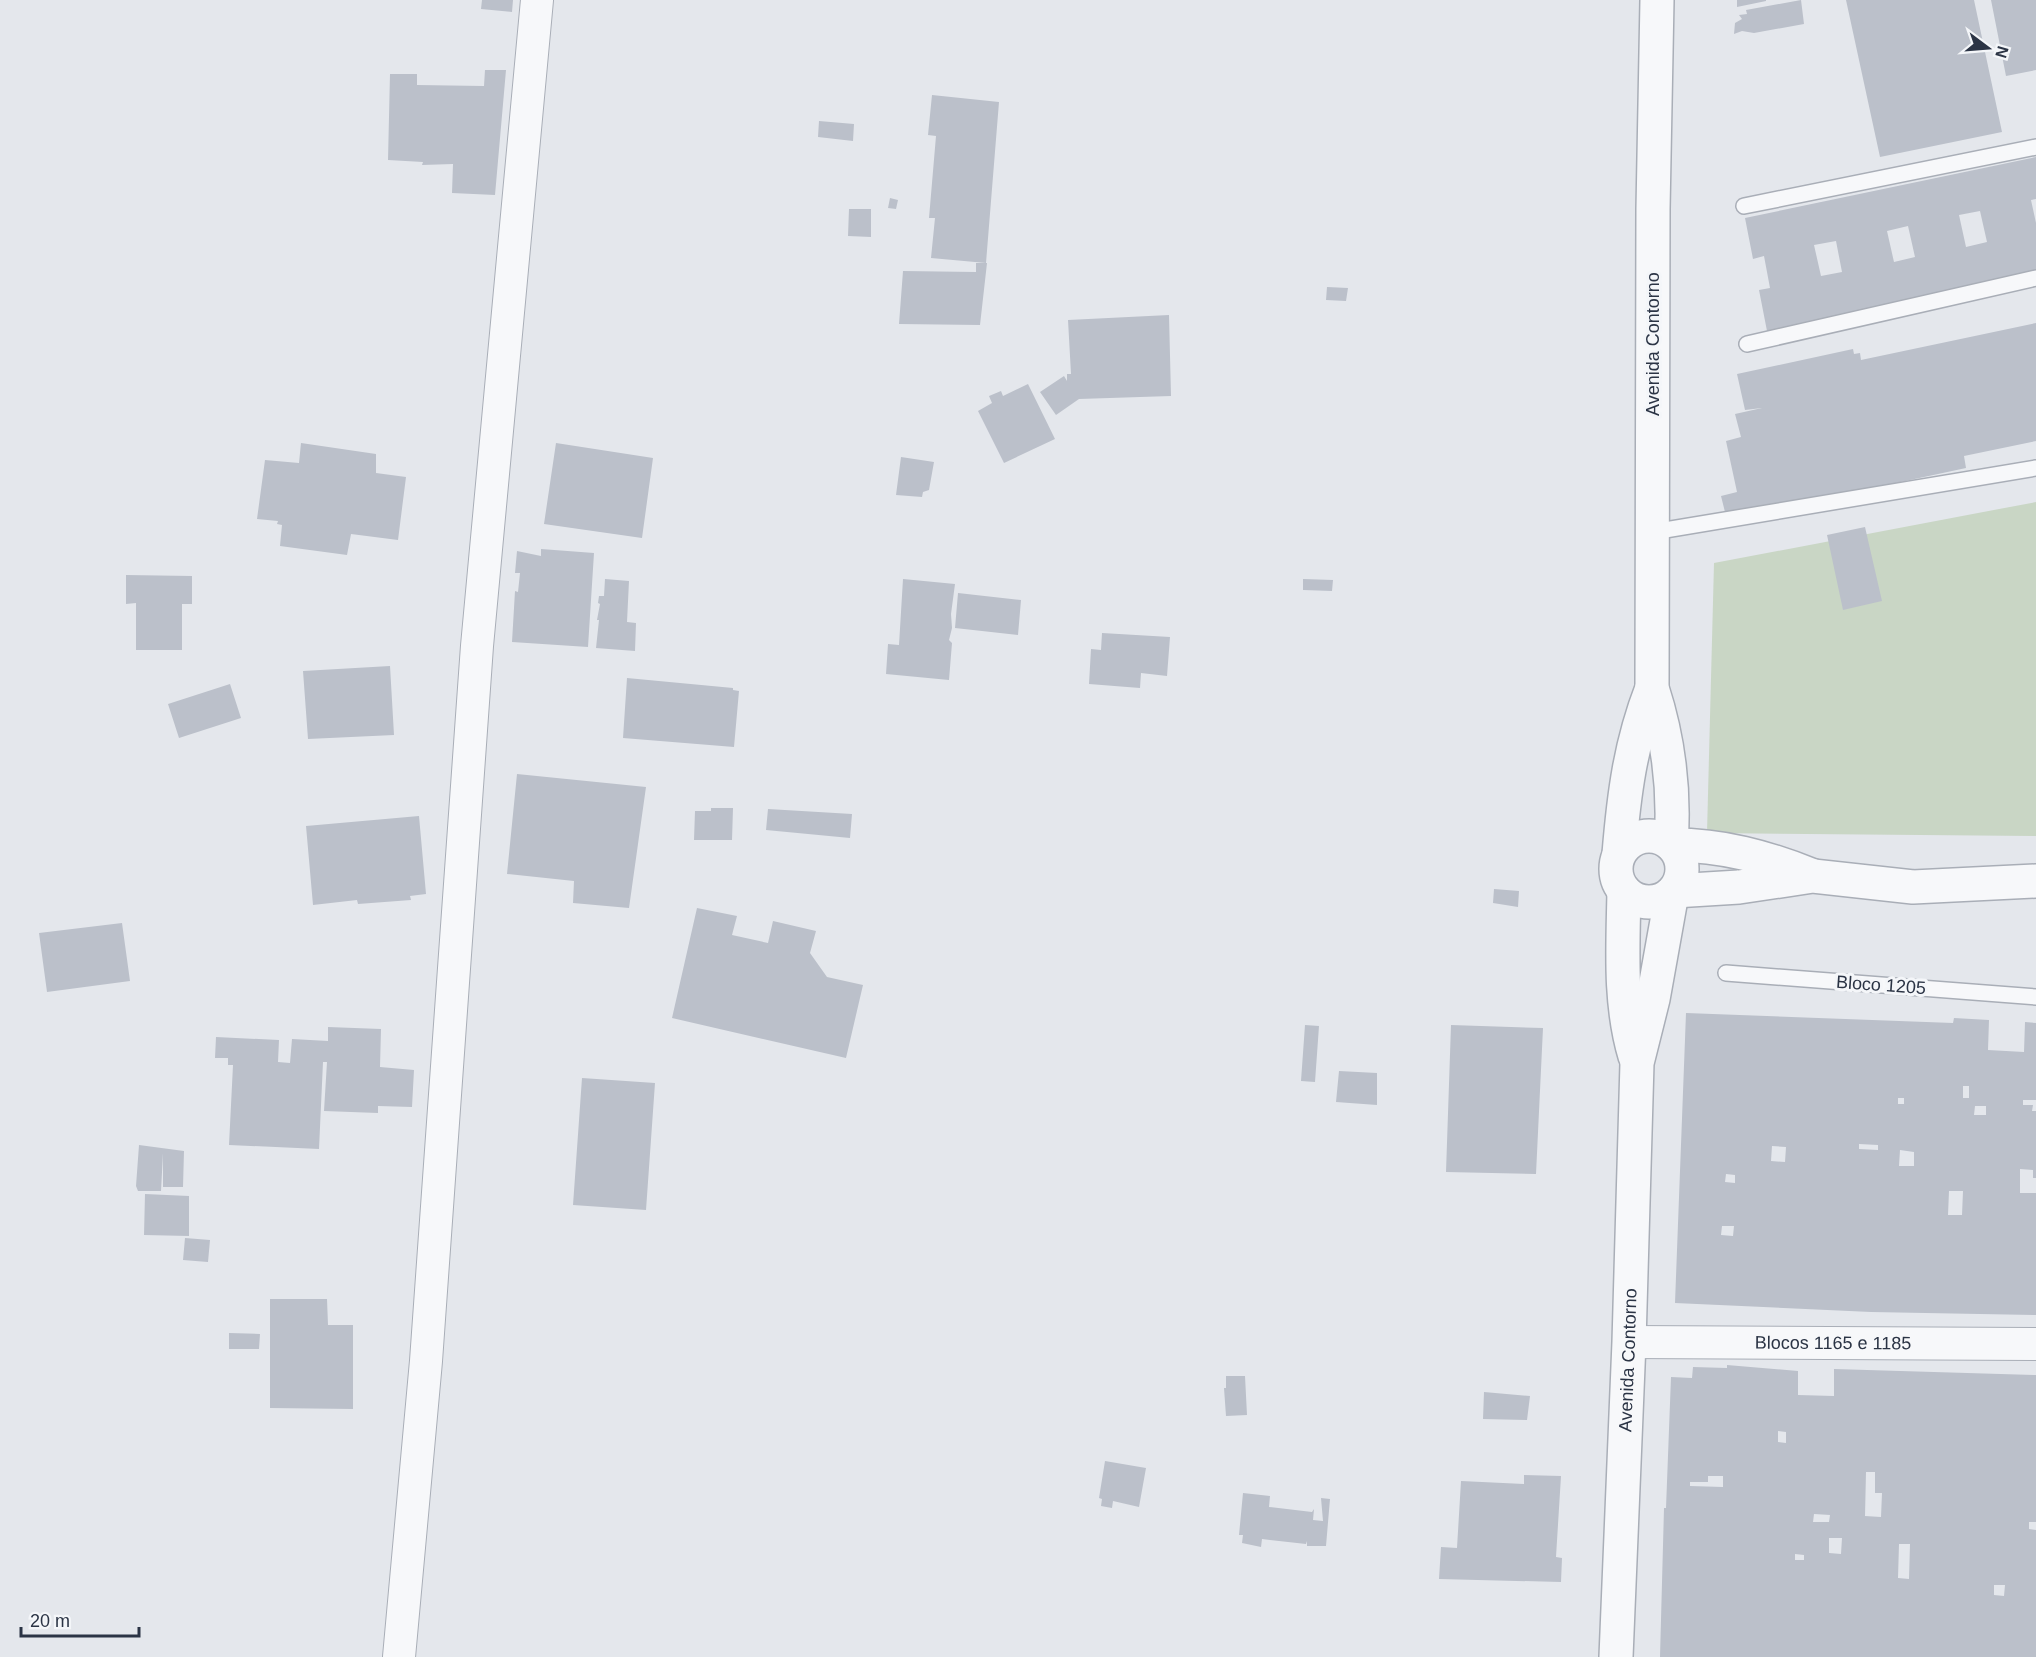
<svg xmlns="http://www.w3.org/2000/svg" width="2036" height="1657" font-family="Arial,sans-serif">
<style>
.green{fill:#c9d6c5}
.building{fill:#bbc0ca;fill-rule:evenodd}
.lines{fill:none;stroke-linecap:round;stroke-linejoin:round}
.service-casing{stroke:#a9aeb7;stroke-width:18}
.minor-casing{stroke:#a9aeb7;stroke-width:34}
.tertiary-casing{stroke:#a9aeb7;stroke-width:36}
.service{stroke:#f7f8fa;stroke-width:15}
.minor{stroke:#f7f8fa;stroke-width:32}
.tertiary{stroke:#f7f8fa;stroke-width:33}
.labels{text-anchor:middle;stroke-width:6;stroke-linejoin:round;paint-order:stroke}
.street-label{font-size:18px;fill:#2b3445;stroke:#f4f6f9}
</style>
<rect width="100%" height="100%" fill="#e4e7ec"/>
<path class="green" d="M2036 502V836L1707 833 1714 563Z"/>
<path class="building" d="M482 0H513L512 12 481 9Z
M1737 0H1766V1L1737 7Z
M1801 0 1804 24 1754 33 1742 31 1734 34 1735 23 1742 19 1739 15 1747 14 1746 10Z
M1846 0H1974L2002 132 1880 157Z
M1991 0H2036V70L2006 76Z
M485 70H506L495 195 452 193 453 164 422 165 423 162 388 160 390 74H417V85L484 86Z
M932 95 999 102 986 263 931 258 935 218H929L936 136 928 135Z
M819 121 854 124 853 141 818 137Z
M2036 157V199L2031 200 2036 223V274L1767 331 1759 290 1770 288 1764 256 1753 259 1745 218ZM1980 211 1987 242 1966 247 1959 215ZM1908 226 1915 257 1894 262 1887 231ZM1836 241 1842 272 1821 276 1814 245Z
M890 198 898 200 896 209 888 208Z
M849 209H871V237L848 236Z
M976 263H987L980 325 899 324 903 271 976 272Z
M1327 287 1348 288 1346 301 1326 300Z
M1169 315 1171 396 1079 399 1056 415 1040 392 1064 376 1067 381V374H1071L1068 320Z
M2036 323V441L1964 456 1966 468 1742 516H1726L1721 496 1737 492 1726 441 1741 437 1735 414 1762 408 1745 410 1737 374 1853 349 1854 354 1860 353 1861 360Z
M1028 384 1055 439 1004 463 978 411 992 403 989 396 1001 391 1003 396Z
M301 443 376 454V473L406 477 398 540 351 534 347 555 280 546 282 525 277 524 278 521 257 519 265 460 299 463Z
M556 443 653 458 642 538 544 524Z
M901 457 934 462 929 490 923 492 922 497 896 495Z
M1865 527 1882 601 1843 610 1827 535Z
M541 549 594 553 588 647 512 642 515 591 518 592 520 573H515L517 551 541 556Z
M126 575 192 576V604H182V650H136V603L126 604Z
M605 579 629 581 627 622 636 623 635 651 596 648 599 620H597L600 604 598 603 599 596H604Z
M903 579 955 584 951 614 952 628 949 640 952 643 949 680 886 674 888 644 899 645Z
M1303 579 1333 580 1332 591 1303 590Z
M958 593 1021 600 1018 635 955 628Z
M1102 633 1170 637 1167 676 1141 673 1140 688 1089 684 1091 649 1101 650Z
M390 666 394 735 308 739 303 671Z
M627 678 733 688V690L739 691 734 747 623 738Z
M230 684 241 718 179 738 168 704Z
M517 774 646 787 629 908 573 903 574 881 507 874Z
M711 808H733L732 840H694L695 811H711Z
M768 809 852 814 850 838 766 830Z
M419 816 426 894 410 896 411 900 358 904 357 900 313 905 306 826Z
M1494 889 1519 891 1518 907 1493 903Z
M697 908 737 916 732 935 768 943 773 921 816 931 810 953 827 977 863 985 846 1058 672 1018Z
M122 923 130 981 47 992 39 933Z
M1686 1013 1953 1023 1954 1018 1989 1020 1988 1050 2024 1052 2025 1022 2036 1023V1100H2023V1105H2033L2032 1111H2036V1178H2033V1170L2020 1169V1193H2036V1315L1871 1312 1675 1303ZM1963 1086H1969V1098H1963ZM1898 1098H1904V1104H1898ZM1975 1106H1986V1115H1974ZM1859 1144 1878 1145V1150L1859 1149ZM1772 1146 1786 1147 1785 1162 1771 1161ZM1900 1150 1914 1152V1166H1899ZM1726 1174 1735 1175V1183L1725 1182ZM1949 1191H1963L1962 1215H1948ZM1722 1226H1734L1733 1236 1721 1235Z
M1305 1025 1319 1026 1315 1082 1301 1081Z
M1451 1025 1543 1028 1536 1174 1446 1172Z
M328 1027 381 1029 380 1067 414 1070 412 1107 378 1106V1113L324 1111 327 1062H323L319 1149 229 1145 233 1065H228V1058H215L216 1037 279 1040 278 1062 290 1063 292 1039 328 1041Z
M1339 1071 1377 1073V1105L1336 1102Z
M582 1078 655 1083 646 1210 573 1205Z
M139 1145 184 1151 183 1187H163V1153L161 1191H138L136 1186Z
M145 1194 189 1196V1236L144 1235Z
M185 1238 210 1240 208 1262 183 1260Z
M270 1299H327L328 1325H353V1409L270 1408Z
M229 1333 260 1334 259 1349H229Z
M1727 1365 1798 1371V1395L1834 1396V1369L2036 1375V1522H2029V1529L2036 1530V1657H1660L1664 1508H1666L1671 1377 1692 1378 1693 1367 1727 1368ZM1778 1431 1786 1432V1443L1778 1442ZM1866 1472H1875V1493H1882L1881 1517 1865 1516ZM1708 1476H1723V1487L1690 1486V1482H1708ZM1814 1514 1830 1515 1829 1522H1813ZM1829 1538H1842L1841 1554 1829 1553ZM1899 1544H1910L1909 1579 1898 1578ZM1795 1554 1804 1555V1560H1795ZM1994 1585H2005L2004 1596 1994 1595Z
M1226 1376H1245L1247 1415 1226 1416 1224 1388H1226Z
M1484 1392 1530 1396 1527 1420 1483 1419Z
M1105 1461 1146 1468 1139 1507 1113 1501 1112 1508 1101 1506 1102 1499 1099 1498Z
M1524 1475 1561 1476 1556 1557 1562 1558 1561 1582 1439 1579 1441 1547 1457 1548 1461 1481 1524 1484Z
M1243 1493 1270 1496 1269 1507 1312 1512 1314 1509 1313 1520 1323 1521 1321 1498 1330 1499 1326 1546H1307V1541L1306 1544 1262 1539 1261 1547 1242 1543 1243 1535H1239Z"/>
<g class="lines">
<defs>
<path id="service" d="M1744 206 2036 147
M1747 344 2036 278
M1653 532 2036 468
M1726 973 2036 997"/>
<g id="minor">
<path id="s1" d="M1629 1342 2036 1344"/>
<path d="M399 1657 426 1361 477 646 537 0"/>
</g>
<g id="tertiary">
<path d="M1657 0 1653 209 1652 688C1669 740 1675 789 1671 844"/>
<circle cx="1649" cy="869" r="33"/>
<path d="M1673 845C1722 845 1766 857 1811 875"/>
<path d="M1619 854C1624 794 1630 745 1652 688"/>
<path d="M1624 891C1623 946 1619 1003 1635 1056"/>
<path d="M1674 891 1739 887 1813 876 1913 887 2036 881"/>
<path id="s2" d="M1616 1657 1629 1342 1637 1063 1653 999 1672 893"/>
</g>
</defs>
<use href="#service" class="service-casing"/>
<use href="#minor" class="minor-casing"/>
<use href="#tertiary" class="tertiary-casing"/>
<use href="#service" class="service"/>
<use href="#minor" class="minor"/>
<use href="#tertiary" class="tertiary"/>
</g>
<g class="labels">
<g class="street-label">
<text transform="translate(1653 344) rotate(-90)" y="6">Avenida Contorno</text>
<text transform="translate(1881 985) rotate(4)" y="6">Bloco 1205</text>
<text dy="6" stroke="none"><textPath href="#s1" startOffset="204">Blocos 1165 e 1185</textPath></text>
<text dy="6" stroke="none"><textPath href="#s2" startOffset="297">Avenida Contorno</textPath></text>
</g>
</g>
<g transform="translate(1988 48) rotate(106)" stroke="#f4f6f9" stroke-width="4.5" paint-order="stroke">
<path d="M0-4.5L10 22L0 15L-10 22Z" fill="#2b3445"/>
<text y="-9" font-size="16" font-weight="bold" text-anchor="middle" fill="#2b3445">N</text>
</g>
<path d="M21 1627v9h118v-9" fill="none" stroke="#2b3445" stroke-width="3"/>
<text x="30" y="1627" font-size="18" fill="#2b3445" stroke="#f4f6f9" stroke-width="4.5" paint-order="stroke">20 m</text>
</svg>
